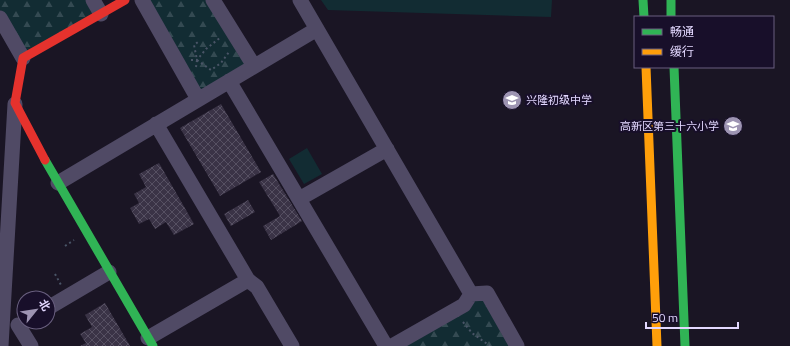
<svg xmlns="http://www.w3.org/2000/svg" width="790" height="346" font-family="'Titillium Web','Noto Sans SC',sans-serif">
<style>
.grass{fill:#122c33}
.forest{fill:url(#forest-firs)}
.building{fill:url(#building-cross-hatch)}
.lines{fill:none;stroke-linecap:round;stroke-linejoin:round}
.path{stroke:#4a5567;stroke-width:2;stroke-dasharray:2 3;stroke-linecap:butt}
.street{stroke:#504a65;stroke-width:15}
.fast{stroke:#30b455;stroke-width:9}
.slow{stroke:#ff9f0a;stroke-width:9}
.jam{stroke:#e5322d;stroke-width:9}
.labels{text-anchor:middle;stroke-width:4;stroke-linejoin:round;paint-order:stroke}
.poi-label{font-size:11px;fill:#e3d8ff;stroke:#180f2a;text-anchor:start}
</style>
<defs>
<pattern id="forest-firs" width="22" height="20" patternUnits="userSpaceOnUse"><rect width="22" height="20" fill="#122c33"/><path d="M5 1l3.5 6h-7zM16 11l3.5 6h-7z" fill="#344a52"/></pattern>
<pattern id="building-cross-hatch" width="8" height="8" patternUnits="userSpaceOnUse"><rect width="8" height="8" fill="#3a3346"/><path d="M0 0l8 8M0 8l8-8" fill="none" stroke="#565062"/></pattern>
</defs>
<rect width="100%" height="100%" fill="#1a1524"/>
<path class="grass" d="M321 0H552L551 17 328 10Z
M307 148 322 174 304 184 289 159Z"/>
<path class="forest" d="M0 0H93L101 14 23 58 0 18Z
M142 0H213L254 66 198 99Z
M487 293 510 346H392Z"/>
<path class="building" d="M221 104 261 172 220 196 180 128Z
M159 163 194 224 174 235 166 222 155 229 149 219 139 224 130 208 139 203 134 194 146 187 139 174Z
M273 174 302 221 271 240 263 226 280 216 259 182Z
M248 200 255 212 231 226 224 214Z
M105 303 130 346H80L86 343 80 334 92 327 85 315Z"/>
<g class="lines">
<path class="path" d="M191 60H197L206 49 221 37
M197 60 211 70 221 63 229 52
M196 67 197 60 194 45 198 42
M65 246 74 240
M55 274 61 285
M463 322 472 333 490 346"/>
<path class="street" d="M93 0 101 14
M142 0 198 99
M213 0 254 66
M300 0 471 294 487 293 517 346
M0 18 23 58
M229 81 386 346
M156 124 248 280 257 287 292 346
M58 183 317 29
M299 199 387 149
M48 308 109 272
M18 325 31 346
M148 338 248 280
M1 346 15 104
M392 346 464 305 471 294"/>
<path class="fast" d="M643 0 644 17
M671 0V17
M674 67 685 346
M45 160 153 346"/>
<path class="slow" d="M646 67 657 346"/>
<path class="jam" d="M45 160 15 103 23 58 125 0"/>
</g>
<defs>
<symbol id="school-disc" viewBox="-11 -11 22 22"><circle r="9.5" fill="#9d94b2" stroke="#180f2a"/><path d="M0-5L7-2L0 1L-7-2ZM-4 1L0 2.5L4 1V4Q0 6-4 4Z" fill="#fff"/></symbol>
</defs>
<g fill-rule="evenodd">
<use href="#school-disc" x="501" y="89" width="22" height="22"/>
<use href="#school-disc" x="722" y="115" width="22" height="22"/>
</g>
<g class="labels">
<g class="poi-label">
<text x="526" y="104">兴隆初级中学</text>
<text x="719" y="130" text-anchor="end">高新区第三十六小学</text>
</g>
</g>
<rect x="634" y="16" width="140" height="52" fill="#180f2a" stroke="#695f7f"/>
<rect x="642" y="29" width="20" height="6" fill="#30b455" stroke="#695f7f"/>
<text x="670" y="36" font-size="12" fill="#e3d8ff">畅通</text>
<rect x="642" y="49" width="20" height="6" fill="#ff9f0a" stroke="#695f7f"/>
<text x="670" y="56" font-size="12" fill="#e3d8ff">缓行</text>
<g transform="translate(36 310) rotate(60)"><circle r="19" fill="#180f2a" stroke="#695f7f"/>
<path d="M0-3L7 15L0 10L-7 15Z" fill="#9d94b2"/>
<text y="-6" font-size="11" font-weight="bold" text-anchor="middle" fill="#e3d8ff">北</text>
</g>
<path d="M646 322v6h92v-6" fill="none" stroke="#e3d8ff" stroke-width="2"/>
<text x="652" y="322" font-size="12" fill="#e3d8ff" stroke="#180f2a" stroke-width="3" paint-order="stroke">50 m</text>
</svg>
